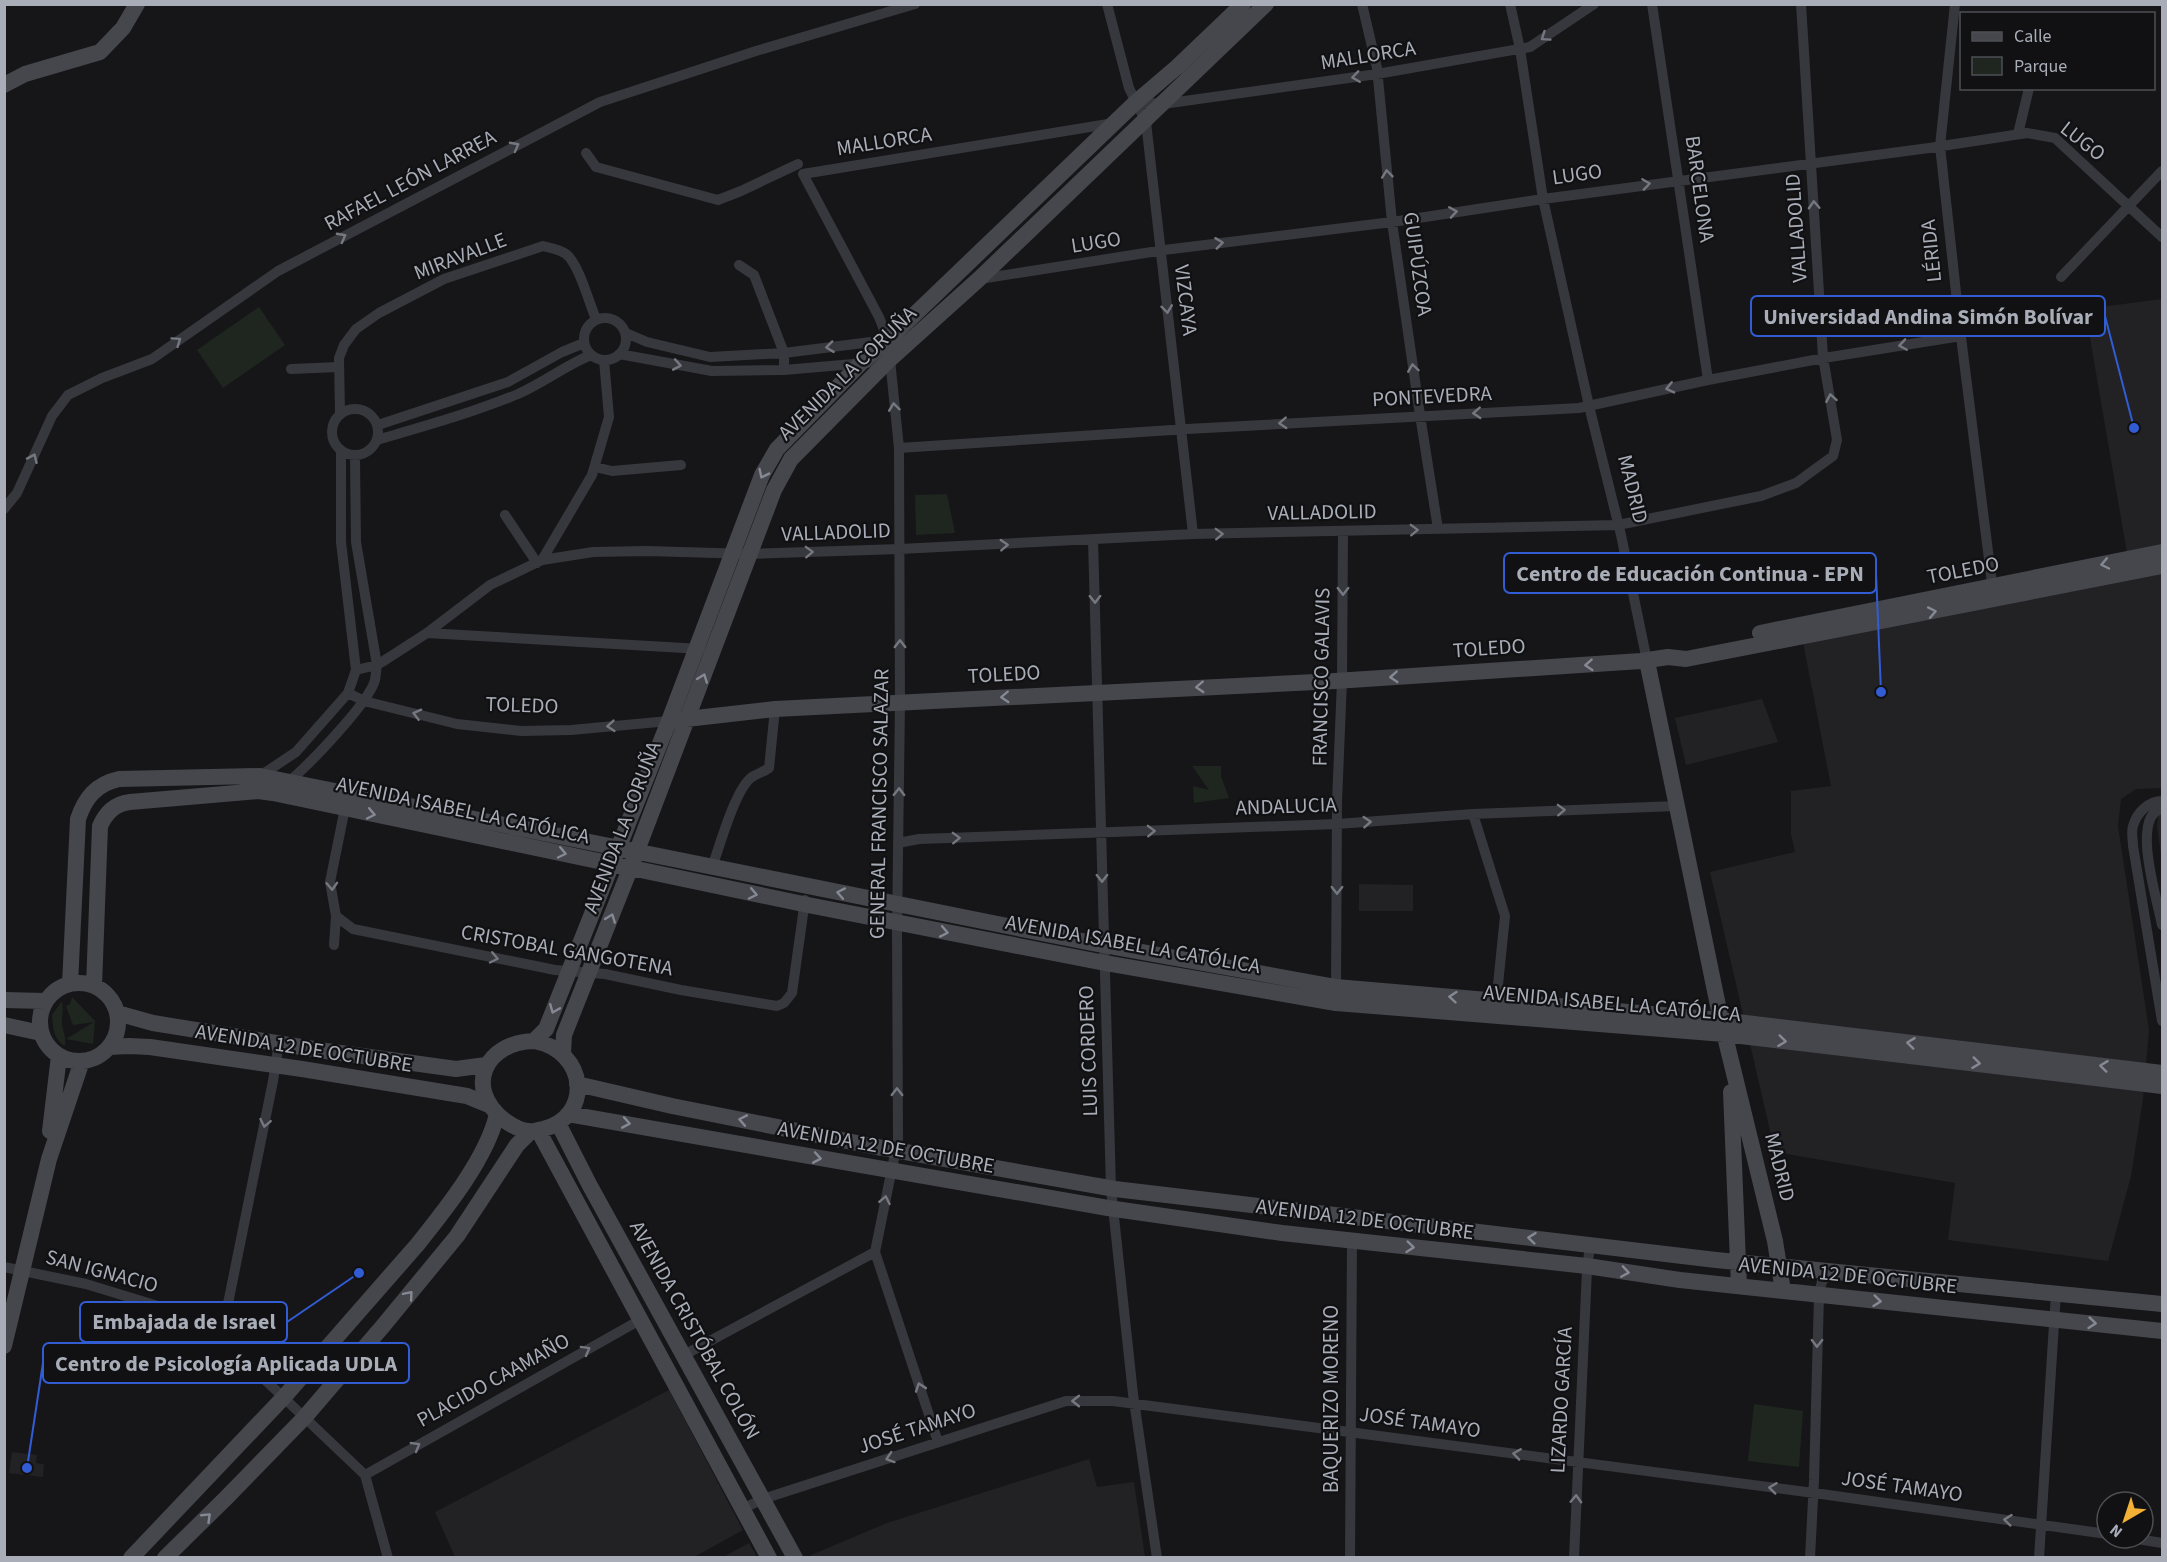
<svg xmlns="http://www.w3.org/2000/svg" width="2167" height="1562" font-family="'Source Sans 3',sans-serif">
<style>
.built{fill:#222225}
.green{fill:#1e261f}
.lines{fill:none;stroke-linecap:round;stroke-linejoin:round}
.street{stroke:#37383d;stroke-width:10}
.secondary{stroke:#45474d;stroke-width:16}
.oneway{stroke:#757881}
.oneway2{stroke:#858993}
.labels{text-anchor:middle;stroke-width:4.5;stroke-linejoin:round;paint-order:stroke}
.street-label{font-size:21px;fill:#a8adb8;stroke:#111113}
.leader{fill:none;stroke:#325cd3;stroke-width:2}
.callout-dot{fill:#325cd3;stroke:#111113;stroke-width:2}
.callout{fill:#111113;stroke:#325cd3;stroke-width:2}
.callout-label{font-size:22px;text-anchor:middle;font-weight:bold;fill:#a8adb8}
</style>
<rect width="100%" height="100%" fill="#161618"/>
<path class="built" d="M2162 299V546L2127 553 2085 309Z
M2162 570V862L2157 826 2162 788 2136 789 2121 799 2118 826 2149 1030 2143 1099 2131 1176 2108 1261 1948 1240 1955 1183 1775 1152 1710 872 1795 852 1791 834V791L1831 786 1802 637Z
M1762 699 1778 742 1686 765 1675 718Z
M1359 884 1413 885V911H1359Z
M669 1390 743 1530 694 1557H455L435 1512Z
M12 1452 37 1455 36 1463 44 1464 43 1477 9 1473Z
M1089 1459 1097 1487 1134 1482 1145 1557 812 1558 811 1555 887 1523Z
M749 1543 757 1557H723Z"/>
<path class="green" d="M259 307 285 345 223 388 197 350Z
M947 494 955 533 916 535 915 495Z
M1192 766H1221V776L1229 798 1194 803 1193 786 1209 790Z
M72 997 95 1021 93 1044 66 1039 94 1022 73 1025 66 1006 70 1004Z
M62 1001C64 1012 61 1019 62 1026 64 1033 66 1038 65 1046 53 1039 53 1028 52 1015Z
M1754 1404 1803 1411 1799 1467 1748 1461Z"/>
<g class="lines">
<path class="street" d="M1107 4 1129 88 1146 122 1193 534
M1362 4 1377 68 1392 222 1420 415 1438 529
M1510 4 1520 49 1543 199 1589 406 1621 535 1647 661
M1652 4 1708 380
M1955 4 1940 146 1960 329 1993 591
M1136 102 1163 104 1377 74 1530 47 1594 4
M2018 134 2029 88
M586 153 596 167 718 200 741 191 798 164
M739 265 754 275 784 353V370
M2061 277 2162 171
M980 279 1164 250 1392 222 1543 199 1929 148 2027 133 2055 138 2162 237
M584 339a21 21 0 1 1 42 0a21 21 0 1 1-42 0Z
M626 333 647 342 710 357 784 353 887 340
M619 354 712 371 784 370 888 361
M291 369 339 367
M332 432a23 23 0 1 1 46 0a23 23 0 1 1-46 0Z
M340 414 339 358 344 345 356 329 379 313 444 279 543 246C551 248 559 249 566 254 579 264 589 303 596 319
M378 425 508 382 562 352 584 343
M377 440C425 426 472 413 518 394 543 383 566 365 591 355
M899 448 1187 429 1579 408 1708 380 1824 358 1961 336
M595 467 612 471 681 465
M4 509 17 493 52 416 68 395 102 378 152 359 278 271 600 102 756 51 915 4
M505 515 537 563
M1093 540 1111 1189 1133 1394 1157 1558
M542 560 592 475 609 417 604 360
M427 633 701 649
M356 670 377 665 382 662 427 633 490 585 542 560 593 552 647 551 750 554 900 549 1193 534 1618 525 1761 496 1796 483 1833 456 1837 440 1823 357 1801 4
M348 693 364 701 457 724 521 731 571 730 669 721
M260 776 296 752 348 693 356 670 341 542V450
M287 783C307 767 369 703 375 680 376 675 376 670 377 665L356 542 355 456
M2162 801C2149 801 2137 812 2133 826 2131 832 2133 840 2133 846L2162 1021
M345 808 330 882 336 916 353 929 555 970 605 974 681 990 777 1006 784 1003 792 993 805 900
M2162 809C2130 815 2158 902 2162 925
M1473 814 1505 916 1496 1004
M898 843 919 839 1337 824 1473 814 1676 806
M712 867C720 846 735 789 752 777 758 773 764 772 769 768L775 709
M334 945 336 916
M1336 991 1337 802 1342 680 1343 532
M4 1267 86 1284 171 1310 197 1320 221 1338 365 1475 388 1558
M221 1338 273 1081 279 1043
M684 1355 875 1252
M938 1442 875 1252 898 1139 897 931 900 702 899 448 888 340 879 317 803 174 1114 123
M365 1475 640 1320
M742 1509 763 1499 1066 1401H1113L1814 1493 2107 1534
M2131 1538 2162 1543
M1350 1558 1352 1241
M1574 1558 1587 1269 1590 1245
M1810 1558 1814 1480 1819 1295 1822 1281 1835 1271
M2039 1558 2056 1293"/>
<path class="secondary" d="M4 85 25 74 100 52 123 28 137 4
M1760 633 2162 552
M1647 661 1721 1020 1775 1241 1783 1291
M669 721 775 709 1335 681 1641 661 1668 657 1686 659 2162 566
M40 1022a39 39 0 1 1 78 0a39 39 0 1 1-78 0Z
M70 984 78 819C85 798 96 784 119 779L260 776 1092 943 1336 987 1721 1020 2162 1073
M94 986 100 826C106 813 114 804 130 802L258 791 273 793 808 905 1105 963 1336 1003 1724 1034 2162 1086
M4 1000 45 1001
M117 1013 153 1023 326 1051 456 1069 486 1065
M4 1025 41 1033
M534 1041 546 1029 669 721 762 475 777 449 862 362 888 340 1136 102 1177 67 1243 4
M534 1041C588 1051 593 1117 543 1129 539 1130 533 1132 529 1131 521 1131 511 1125 504 1120 463 1087 486 1042 534 1041Z
M109 1047 129 1046 150 1047 302 1069 467 1096 489 1105
M563 1053 564 1035 630 869 774 490 791 459 888 361 979 279 1266 4
M577 1084 672 1106 877 1147 1115 1189 1716 1260 2162 1304
M1731 1092 1739 1286
M568 1114 1108 1208 1282 1233 1587 1266 1680 1280 2162 1331
M558 1123 589 1184 795 1558
M538 1130 769 1558
M50 1131 59 1056
M4 1346 49 1159 82 1061
M131 1558 284 1397 417 1245C445 1210 487 1158 497 1114
M165 1558 226 1498 304 1418 383 1326 457 1236 517 1145 530 1132"/>
</g>
<defs><path id="oneway-chevron" d="M-2-3.5L2.5 0L-2 3.5" fill="none" stroke-width="1.6" stroke-linecap="round" stroke-linejoin="round" transform="scale(1.5)"/></defs>
<g class="oneway">
<use href="#oneway-chevron" transform="translate(1545 37) rotate(146)"/>
<use href="#oneway-chevron" transform="translate(1356 77) rotate(172)"/>
<use href="#oneway-chevron" transform="translate(515 146) rotate(-28)"/>
<use href="#oneway-chevron" transform="translate(1387 174) rotate(-96)"/>
<use href="#oneway-chevron" transform="translate(1646 184) rotate(-8)"/>
<use href="#oneway-chevron" transform="translate(1814 205) rotate(-93)"/>
<use href="#oneway-chevron" transform="translate(1453 212) rotate(-9)"/>
<use href="#oneway-chevron" transform="translate(342 237) rotate(-28)"/>
<use href="#oneway-chevron" transform="translate(1219 243) rotate(-7)"/>
<use href="#oneway-chevron" transform="translate(1167 309) rotate(83)"/>
<use href="#oneway-chevron" transform="translate(177 341) rotate(-35)"/>
<use href="#oneway-chevron" transform="translate(1903 345) rotate(171)"/>
<use href="#oneway-chevron" transform="translate(830 347) rotate(173)"/>
<use href="#oneway-chevron" transform="translate(677 365) rotate(10)"/>
<use href="#oneway-chevron" transform="translate(1413 368) rotate(-98)"/>
<use href="#oneway-chevron" transform="translate(1670 388) rotate(167)"/>
<use href="#oneway-chevron" transform="translate(1831 398) rotate(-100)"/>
<use href="#oneway-chevron" transform="translate(894 407) rotate(-97)"/>
<use href="#oneway-chevron" transform="translate(1477 413) rotate(177)"/>
<use href="#oneway-chevron" transform="translate(1283 423) rotate(177)"/>
<use href="#oneway-chevron" transform="translate(33 458) rotate(-66)"/>
<use href="#oneway-chevron" transform="translate(1414 530) rotate(-2)"/>
<use href="#oneway-chevron" transform="translate(1219 534) rotate(-2)"/>
<use href="#oneway-chevron" transform="translate(1004 545) rotate(-3)"/>
<use href="#oneway-chevron" transform="translate(809 552) rotate(-2)"/>
<use href="#oneway-chevron" transform="translate(1343 591) rotate(90)"/>
<use href="#oneway-chevron" transform="translate(1095 599) rotate(89)"/>
<use href="#oneway-chevron" transform="translate(900 644) rotate(-90)"/>
<use href="#oneway-chevron" transform="translate(417 714) rotate(-166)"/>
<use href="#oneway-chevron" transform="translate(611 726) rotate(175)"/>
<use href="#oneway-chevron" transform="translate(899 792) rotate(-89)"/>
<use href="#oneway-chevron" transform="translate(1561 810) rotate(-2)"/>
<use href="#oneway-chevron" transform="translate(1367 822) rotate(-4)"/>
<use href="#oneway-chevron" transform="translate(1151 831) rotate(-2)"/>
<use href="#oneway-chevron" transform="translate(956 838) rotate(-2)"/>
<use href="#oneway-chevron" transform="translate(1102 878) rotate(89)"/>
<use href="#oneway-chevron" transform="translate(332 886) rotate(87)"/>
<use href="#oneway-chevron" transform="translate(1337 890) rotate(90)"/>
<use href="#oneway-chevron" transform="translate(494 958) rotate(12)"/>
<use href="#oneway-chevron" transform="translate(897 1092) rotate(-90)"/>
<use href="#oneway-chevron" transform="translate(265 1123) rotate(101)"/>
<use href="#oneway-chevron" transform="translate(885 1200) rotate(-79)"/>
<use href="#oneway-chevron" transform="translate(1817 1343) rotate(91)"/>
<use href="#oneway-chevron" transform="translate(586 1350) rotate(-29)"/>
<use href="#oneway-chevron" transform="translate(920 1387) rotate(-109)"/>
<use href="#oneway-chevron" transform="translate(1076 1401) rotate(180)"/>
<use href="#oneway-chevron" transform="translate(416 1446) rotate(-30)"/>
<use href="#oneway-chevron" transform="translate(1517 1454) rotate(-172)"/>
<use href="#oneway-chevron" transform="translate(890 1458) rotate(162)"/>
<use href="#oneway-chevron" transform="translate(1773 1488) rotate(-173)"/>
<use href="#oneway-chevron" transform="translate(1576 1499) rotate(-88)"/>
<use href="#oneway-chevron" transform="translate(2008 1520) rotate(-174)"/>
</g>
<g class="oneway2">
<use href="#oneway-chevron" transform="translate(763 474) rotate(116)"/>
<use href="#oneway-chevron" transform="translate(2105 564) rotate(168)"/>
<use href="#oneway-chevron" transform="translate(1932 612) rotate(-11)"/>
<use href="#oneway-chevron" transform="translate(1589 665) rotate(176)"/>
<use href="#oneway-chevron" transform="translate(1394 677) rotate(176)"/>
<use href="#oneway-chevron" transform="translate(703 678) rotate(-69)"/>
<use href="#oneway-chevron" transform="translate(1200 687) rotate(177)"/>
<use href="#oneway-chevron" transform="translate(1005 697) rotate(177)"/>
<use href="#oneway-chevron" transform="translate(371 814) rotate(12)"/>
<use href="#oneway-chevron" transform="translate(562 853) rotate(12)"/>
<use href="#oneway-chevron" transform="translate(841 893) rotate(-169)"/>
<use href="#oneway-chevron" transform="translate(753 894) rotate(12)"/>
<use href="#oneway-chevron" transform="translate(611 918) rotate(-69)"/>
<use href="#oneway-chevron" transform="translate(944 932) rotate(11)"/>
<use href="#oneway-chevron" transform="translate(1453 997) rotate(-175)"/>
<use href="#oneway-chevron" transform="translate(554 1009) rotate(112)"/>
<use href="#oneway-chevron" transform="translate(1782 1041) rotate(7)"/>
<use href="#oneway-chevron" transform="translate(1911 1043) rotate(-173)"/>
<use href="#oneway-chevron" transform="translate(1976 1063) rotate(7)"/>
<use href="#oneway-chevron" transform="translate(2104 1066) rotate(-173)"/>
<use href="#oneway-chevron" transform="translate(743 1120) rotate(-169)"/>
<use href="#oneway-chevron" transform="translate(626 1123) rotate(10)"/>
<use href="#oneway-chevron" transform="translate(817 1158) rotate(10)"/>
<use href="#oneway-chevron" transform="translate(1532 1238) rotate(-174)"/>
<use href="#oneway-chevron" transform="translate(1410 1247) rotate(6)"/>
<use href="#oneway-chevron" transform="translate(1625 1272) rotate(9)"/>
<use href="#oneway-chevron" transform="translate(409 1295) rotate(-50)"/>
<use href="#oneway-chevron" transform="translate(1877 1301) rotate(6)"/>
<use href="#oneway-chevron" transform="translate(2092 1323) rotate(6)"/>
<use href="#oneway-chevron" transform="translate(207 1517) rotate(-44)"/>
</g>
<g class="labels">
<g class="street-label">
<text transform="translate(1368 55) rotate(-9)" y="7">MALLORCA</text>
<text transform="translate(884 141) rotate(-9)" y="7">MALLORCA</text>
<text transform="translate(2083 141) rotate(38)" y="7">LUGO</text>
<text transform="translate(1577 174) rotate(-8)" y="7">LUGO</text>
<text transform="translate(410 180) rotate(-28)" y="7">RAFAEL LEÓN LARREA</text>
<text transform="translate(1700 189) rotate(82)" y="7">BARCELONA</text>
<text transform="translate(1796 228) rotate(-94)" y="7">VALLADOLID</text>
<text transform="translate(1096 242) rotate(-9)" y="7">LUGO</text>
<text transform="translate(1931 251) rotate(-96)" y="7">LÉRIDA</text>
<text transform="translate(460 256) rotate(-21)" y="7">MIRAVALLE</text>
<text transform="translate(1418 264) rotate(82)" y="7">GUIPÚZCOA</text>
<text transform="translate(1186 300) rotate(83)" y="7">VIZCAYA</text>
<text transform="translate(847 373) rotate(-44)" y="7">AVENIDA LA CORUÑA</text>
<text transform="translate(1432 396) rotate(-3)" y="7">PONTEVEDRA</text>
<text transform="translate(1633 489) rotate(76)" y="7">MADRID</text>
<text transform="translate(1322 512) rotate(-1)" y="7">VALLADOLID</text>
<text transform="translate(836 532) rotate(-2)" y="7">VALLADOLID</text>
<text transform="translate(1963 570) rotate(-11)" y="7">TOLEDO</text>
<text transform="translate(1489 648) rotate(-4)" y="7">TOLEDO</text>
<text transform="translate(1004 674) rotate(-3)" y="7">TOLEDO</text>
<text transform="translate(1321 677) rotate(-89)" y="7">FRANCISCO GALAVIS</text>
<text transform="translate(522 705) rotate(2)" y="7">TOLEDO</text>
<text transform="translate(879 804) rotate(-89)" y="7">GENERAL FRANCISCO SALAZAR</text>
<text transform="translate(1286 806) rotate(-2)" y="7">ANDALUCIA</text>
<text transform="translate(463 810) rotate(12)" y="7">AVENIDA ISABEL LA CATÓLICA</text>
<text transform="translate(622 827) rotate(-69)" y="7">AVENIDA LA CORUÑA</text>
<text transform="translate(1133 944) rotate(10)" y="7">AVENIDA ISABEL LA CATÓLICA</text>
<text transform="translate(567 950) rotate(10)" y="7">CRISTOBAL GANGOTENA</text>
<text transform="translate(1612 1003) rotate(5)" y="7">AVENIDA ISABEL LA CATÓLICA</text>
<text transform="translate(304 1048) rotate(9)" y="7">AVENIDA 12 DE OCTUBRE</text>
<text transform="translate(1088 1051) rotate(-92)" y="7">LUIS CORDERO</text>
<text transform="translate(886 1147) rotate(10)" y="7">AVENIDA 12 DE OCTUBRE</text>
<text transform="translate(1780 1167) rotate(76)" y="7">MADRID</text>
<text transform="translate(1365 1219) rotate(7)" y="7">AVENIDA 12 DE OCTUBRE</text>
<text transform="translate(102 1271) rotate(15)" y="7">SAN IGNACIO</text>
<text transform="translate(1848 1275) rotate(6)" y="7">AVENIDA 12 DE OCTUBRE</text>
<text transform="translate(695 1330) rotate(61)" y="7">AVENIDA CRISTÓBAL COLÓN</text>
<text transform="translate(493 1380) rotate(-29)" y="7">PLACIDO CAAMAÑO</text>
<text transform="translate(1331 1399) rotate(-90)" y="7">BAQUERIZO MORENO</text>
<text transform="translate(1561 1400) rotate(-87)" y="7">LIZARDO GARCÍA</text>
<text transform="translate(1420 1422) rotate(8)" y="7">JOSÉ TAMAYO</text>
<text transform="translate(917 1428) rotate(-18)" y="7">JOSÉ TAMAYO</text>
<text transform="translate(1902 1486) rotate(8)" y="7">JOSÉ TAMAYO</text>
</g>
</g>
<path class="leader" d="M2134 428L2105 316M1881 692L1876 573M359 1273L287 1322M27 1468L43 1363"/>
<g class="callout-dot">
<circle cx="2134" cy="428" r="6"/>
<circle cx="1881" cy="692" r="6"/>
<circle cx="359" cy="1273" r="6"/>
<circle cx="27" cy="1468" r="6"/>
</g>
<g class="callout">
<rect x="1751" y="296" width="354" height="40" rx="6"/>
<rect x="1504" y="553" width="372" height="40" rx="6"/>
<rect x="80" y="1302" width="207" height="40" rx="6"/>
<rect x="43" y="1343" width="366" height="40" rx="6"/>
</g>
<g class="callout-label">
<text x="1928" y="324">Universidad Andina Simón Bolívar</text>
<text x="1690" y="581">Centro de Educación Continua - EPN</text>
<text x="184" y="1329">Embajada de Israel</text>
<text x="226" y="1371">Centro de Psicología Aplicada UDLA</text>
</g>
<rect width="2167" height="1562" fill="none" stroke="#a8adb8" stroke-width="12"/>
<rect x="1960" y="12" width="195" height="78" fill="#111113" stroke="#4d4f55" stroke-width="1.5"/>
<rect x="1972" y="32" width="30" height="9" fill="#45474d" stroke="#4d4f55" stroke-width="1.5"/>
<text x="2014" y="42" font-size="18" fill="#a8adb8">Calle</text>
<rect x="1972" y="57" width="30" height="18" fill="#1e261f" stroke="#4d4f55" stroke-width="1.5"/>
<text x="2014" y="72" font-size="18" fill="#a8adb8">Parque</text>
<g transform="translate(2125 1520) rotate(219)"><circle r="28" fill="#111113" stroke="#4d4f55" stroke-width="1.5"/>
<path d="M0-4.5L10 22L0 15L-10 22Z" fill="#f2b134"/>
<text y="-9" font-size="16" font-weight="bold" text-anchor="middle" fill="#a8adb8">N</text>
</g>
</svg>
